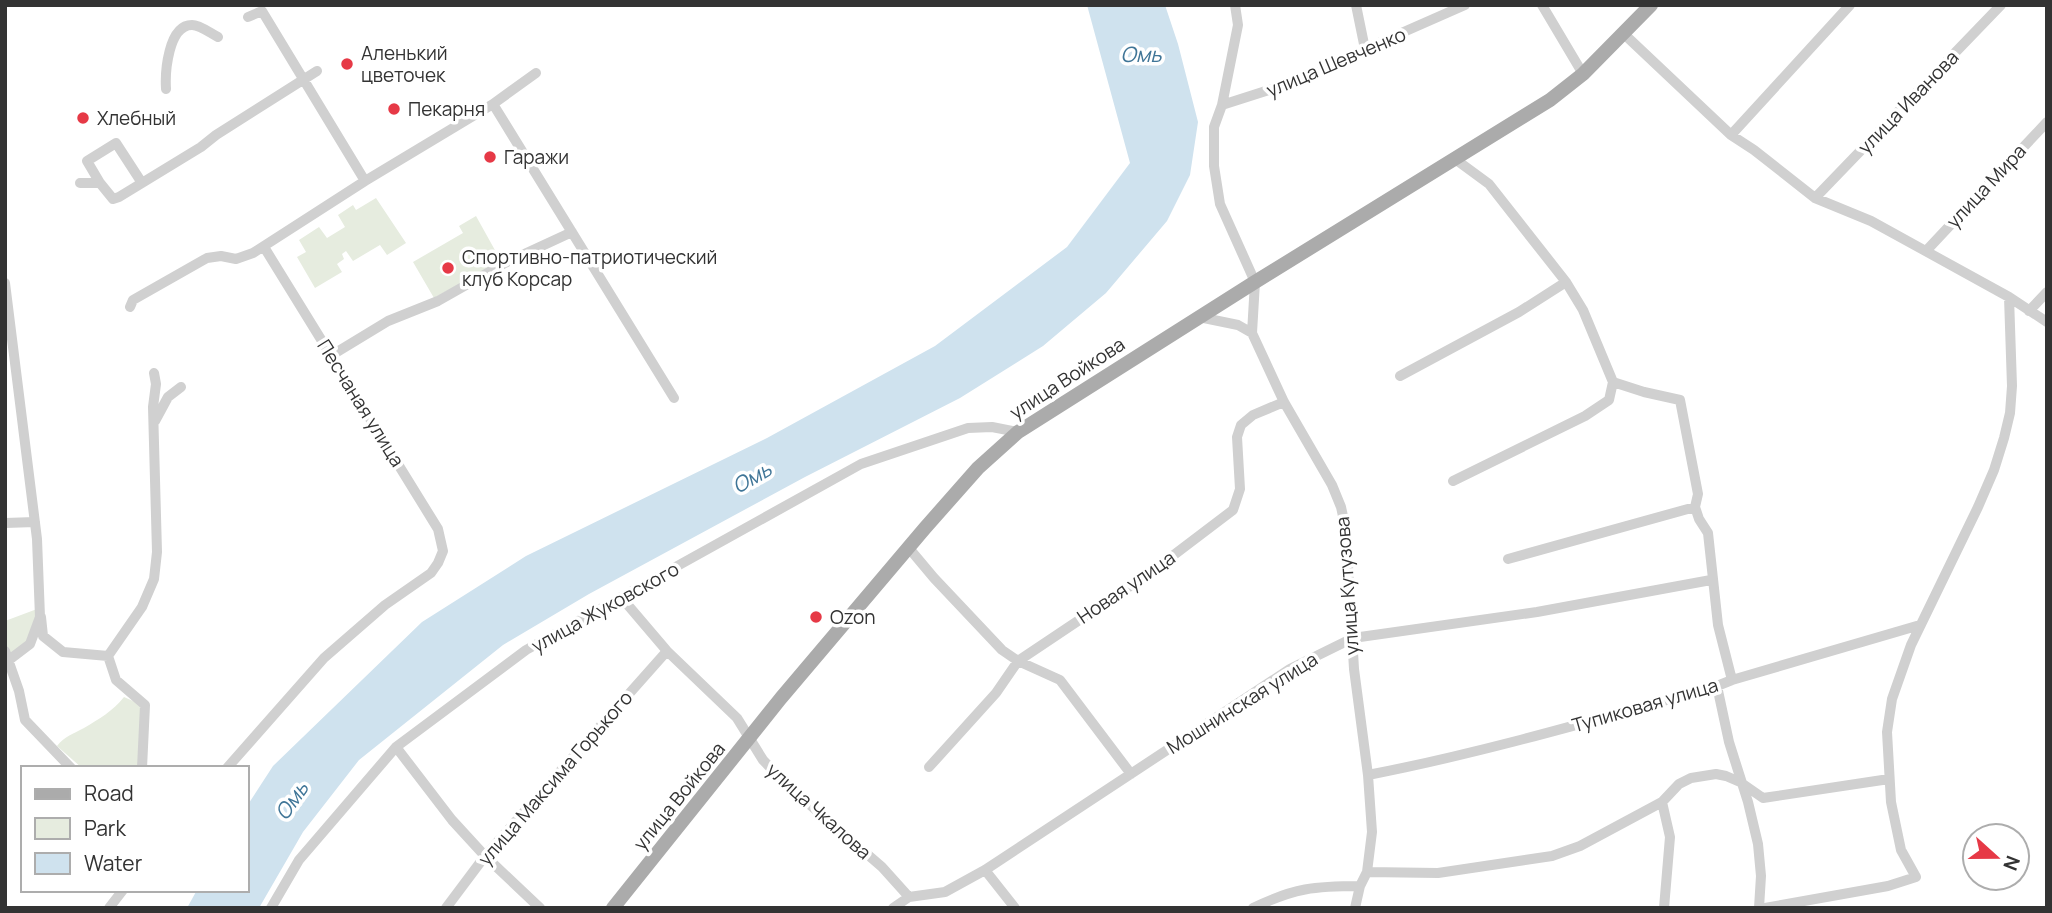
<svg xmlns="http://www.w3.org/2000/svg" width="2052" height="913" font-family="Manrope,sans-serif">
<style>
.green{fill:#e6ecdf}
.water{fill:#cfe2ee}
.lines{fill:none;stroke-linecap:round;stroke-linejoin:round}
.minor{stroke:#d0d0d0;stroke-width:10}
.major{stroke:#ababab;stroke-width:14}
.poi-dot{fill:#e63946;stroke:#fff;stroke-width:2.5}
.labels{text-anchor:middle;stroke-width:7;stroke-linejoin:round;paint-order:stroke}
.poi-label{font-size:19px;fill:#333;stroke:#fff;text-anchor:start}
.street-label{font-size:19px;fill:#333;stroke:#fff}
.water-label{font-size:21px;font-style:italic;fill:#3f7597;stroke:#fff}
</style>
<rect width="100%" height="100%" fill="#fff"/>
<path class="green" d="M376 198 406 243 387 255 380 245 353 261 346 251 342 254 344 259 337 264 342 272 315 288 297 257 306 252 299 240 319 227 327 238 345 227 338 215 353 205 356 210Z
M476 216 501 261 434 298 413 262 463 233 459 226Z
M37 609 29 643 10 659 5 648V621Z
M124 697 142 705 140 768H82L57 746C65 736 73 734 84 728 99 719 113 711 124 697Z"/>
<path class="water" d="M1087 5H1165L1178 44 1198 122 1190 175 1167 221 1106 293 1043 346 960 398 805 477 589 594 503 645 359 760 303 832 259 908H187L197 890H247V806L273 766 422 622 526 556 767 438 935 346 1067 247 1130 163Z"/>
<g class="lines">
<path class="minor" d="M1356 5 1365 49
M1542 5 1583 74
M248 17 262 11 365 181
M1624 34 1731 135 1754 150 1815 198 1871 221 2009 297 2047 322
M166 89C165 73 168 25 192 25 200 25 210 33 218 37
M493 104 674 398
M1222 105 1238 25 1235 5
M1731 135 1850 5
M1455 159 1489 184 1566 282 1583 310 1613 382 1644 392 1680 400 1698 494 1695 507 1699 519 1708 533 1718 625 1732 680
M80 183H100L113 199 119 197 201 147 216 135 317 71
M100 183 87 161 116 143 142 183
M1815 198 2001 5
M1926 251 2047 122
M5 283 37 539 40 617 30 644 9 660
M130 307 133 300 140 296 207 258 221 256 236 259 253 253 365 181 493 104 536 73
M2029 311 2047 292
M1199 317 1238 325 1252 333
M332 355 388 321 438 301 505 263 572 232
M1400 376 1519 312 1566 282
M155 421 168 397 181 387
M1453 481 1585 416 1609 400 1613 382
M5 523 35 522
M908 547 934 578 1002 650 1018 661 1060 680 1131 774
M1508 559 1695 507
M621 597 667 651 737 718 763 760 787 785 882 867 909 897
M41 617 43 636 63 652 108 656 142 607 154 579 157 552 153 407 156 384 154 373
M5 651 19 691 25 720 71 768
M108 656 116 680 145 705 142 768
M1717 686 1729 742 1748 802 1758 844 1761 876 1759 908
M396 747 452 820 485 856 540 908
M929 767 996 693 1018 661 1154 570 1233 510 1240 489 1237 437 1241 425 1253 415 1284 402
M227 768 324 658 385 605 431 573 438 563 443 551 438 529 264 247
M1368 775C1486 752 1601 718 1717 686L1732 680 1920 625
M1662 802 1670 837 1664 908
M985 870 1015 908
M1367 872 1438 873 1552 856 1580 846 1662 802 1679 784 1691 778 1716 774 1726 776 1740 782 1763 798 1889 779
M109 908 123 890
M271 908 299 860 396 747 526 650 861 464 968 428 992 427 1018 432
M446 908 485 856 667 651
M893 908 909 897 945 892 985 870 1290 669 1353 638 1537 612 1711 580
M1253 908C1294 888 1315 886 1360 886
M1355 908 1360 886 1367 872 1372 832 1368 775 1354 669 1346 530 1341 507 1332 485 1284 402 1252 333 1255 282 1220 204 1214 166V127L1222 105 1307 78 1365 49 1465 5
M1765 908 1888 886 1916 877 1901 850 1891 802 1887 732 1892 699 1911 645 1978 507 1994 470 2004 438 2010 413 2012 386 2009 297"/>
<path class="major" d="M613 908 781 698 925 528 978 468 1018 432 1255 282 1550 100 1583 74 1651 5"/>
</g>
<g class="poi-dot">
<circle cx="347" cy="64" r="7"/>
<circle cx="394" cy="109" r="7"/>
<circle cx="83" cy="118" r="7"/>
<circle cx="490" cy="157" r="7"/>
<circle cx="448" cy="268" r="7"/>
<circle cx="816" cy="617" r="7"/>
</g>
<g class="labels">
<g class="poi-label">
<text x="361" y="60">Аленький<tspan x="361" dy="22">цветочек</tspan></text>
<text x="408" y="116">Пекарня</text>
<text x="97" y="125">Хлебный</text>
<text x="504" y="164">Гаражи</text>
<text x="462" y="264">Спортивно-патриотический<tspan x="462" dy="22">клуб Корсар</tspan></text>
<text x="830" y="624">Ozon</text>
</g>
<g class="street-label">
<text transform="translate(1336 62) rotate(-23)" y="7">улица Шевченко</text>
<text transform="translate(1908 102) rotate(-46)" y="7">улица Иванова</text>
<text transform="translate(1986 186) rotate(-47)" y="7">улица Мира</text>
<text transform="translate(1067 378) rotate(-33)" y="7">улица Войкова</text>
<text transform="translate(361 403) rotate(58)" y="7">Песчаная улица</text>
<text transform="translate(1347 586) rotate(-94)" y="7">улица Кутузова</text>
<text transform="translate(1126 587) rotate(-34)" y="7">Новая улица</text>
<text transform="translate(605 607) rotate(-29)" y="7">улица Жуковского</text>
<text transform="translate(1242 703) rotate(-32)" y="7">Мошнинская улица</text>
<text transform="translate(1645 705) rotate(-16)" y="7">Тупиковая улица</text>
<text transform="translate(555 778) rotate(-49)" y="7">улица Максима Горького</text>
<text transform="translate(679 796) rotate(-51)" y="7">улица Войкова</text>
<text transform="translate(819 811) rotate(42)" y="7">улица Чкалова</text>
</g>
<g class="water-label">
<text x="1141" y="62">Омь</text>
<text transform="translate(752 478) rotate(-30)" y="7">Омь</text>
<text transform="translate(292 801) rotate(-55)" y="7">Омь</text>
</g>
</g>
<rect width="2052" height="913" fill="none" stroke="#333333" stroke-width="14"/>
<rect x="21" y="766" width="228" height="126" fill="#ffffff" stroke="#adadad" stroke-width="2"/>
<rect x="35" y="789" width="35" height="10" fill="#ababab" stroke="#adadad" stroke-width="2"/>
<text x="84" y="801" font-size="21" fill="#333333">Road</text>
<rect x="35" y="818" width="35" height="21" fill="#e6ecdf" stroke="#adadad" stroke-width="2"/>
<text x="84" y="836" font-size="21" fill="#333333">Park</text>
<rect x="35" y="853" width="35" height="21" fill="#cfe2ee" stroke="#adadad" stroke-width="2"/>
<text x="84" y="871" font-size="21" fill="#333333">Water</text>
<g transform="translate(1996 857) rotate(111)"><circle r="33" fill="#ffffff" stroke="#adadad" stroke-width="2"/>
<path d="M0-5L12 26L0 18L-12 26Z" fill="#e63946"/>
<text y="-10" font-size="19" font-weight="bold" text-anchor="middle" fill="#333333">N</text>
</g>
</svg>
